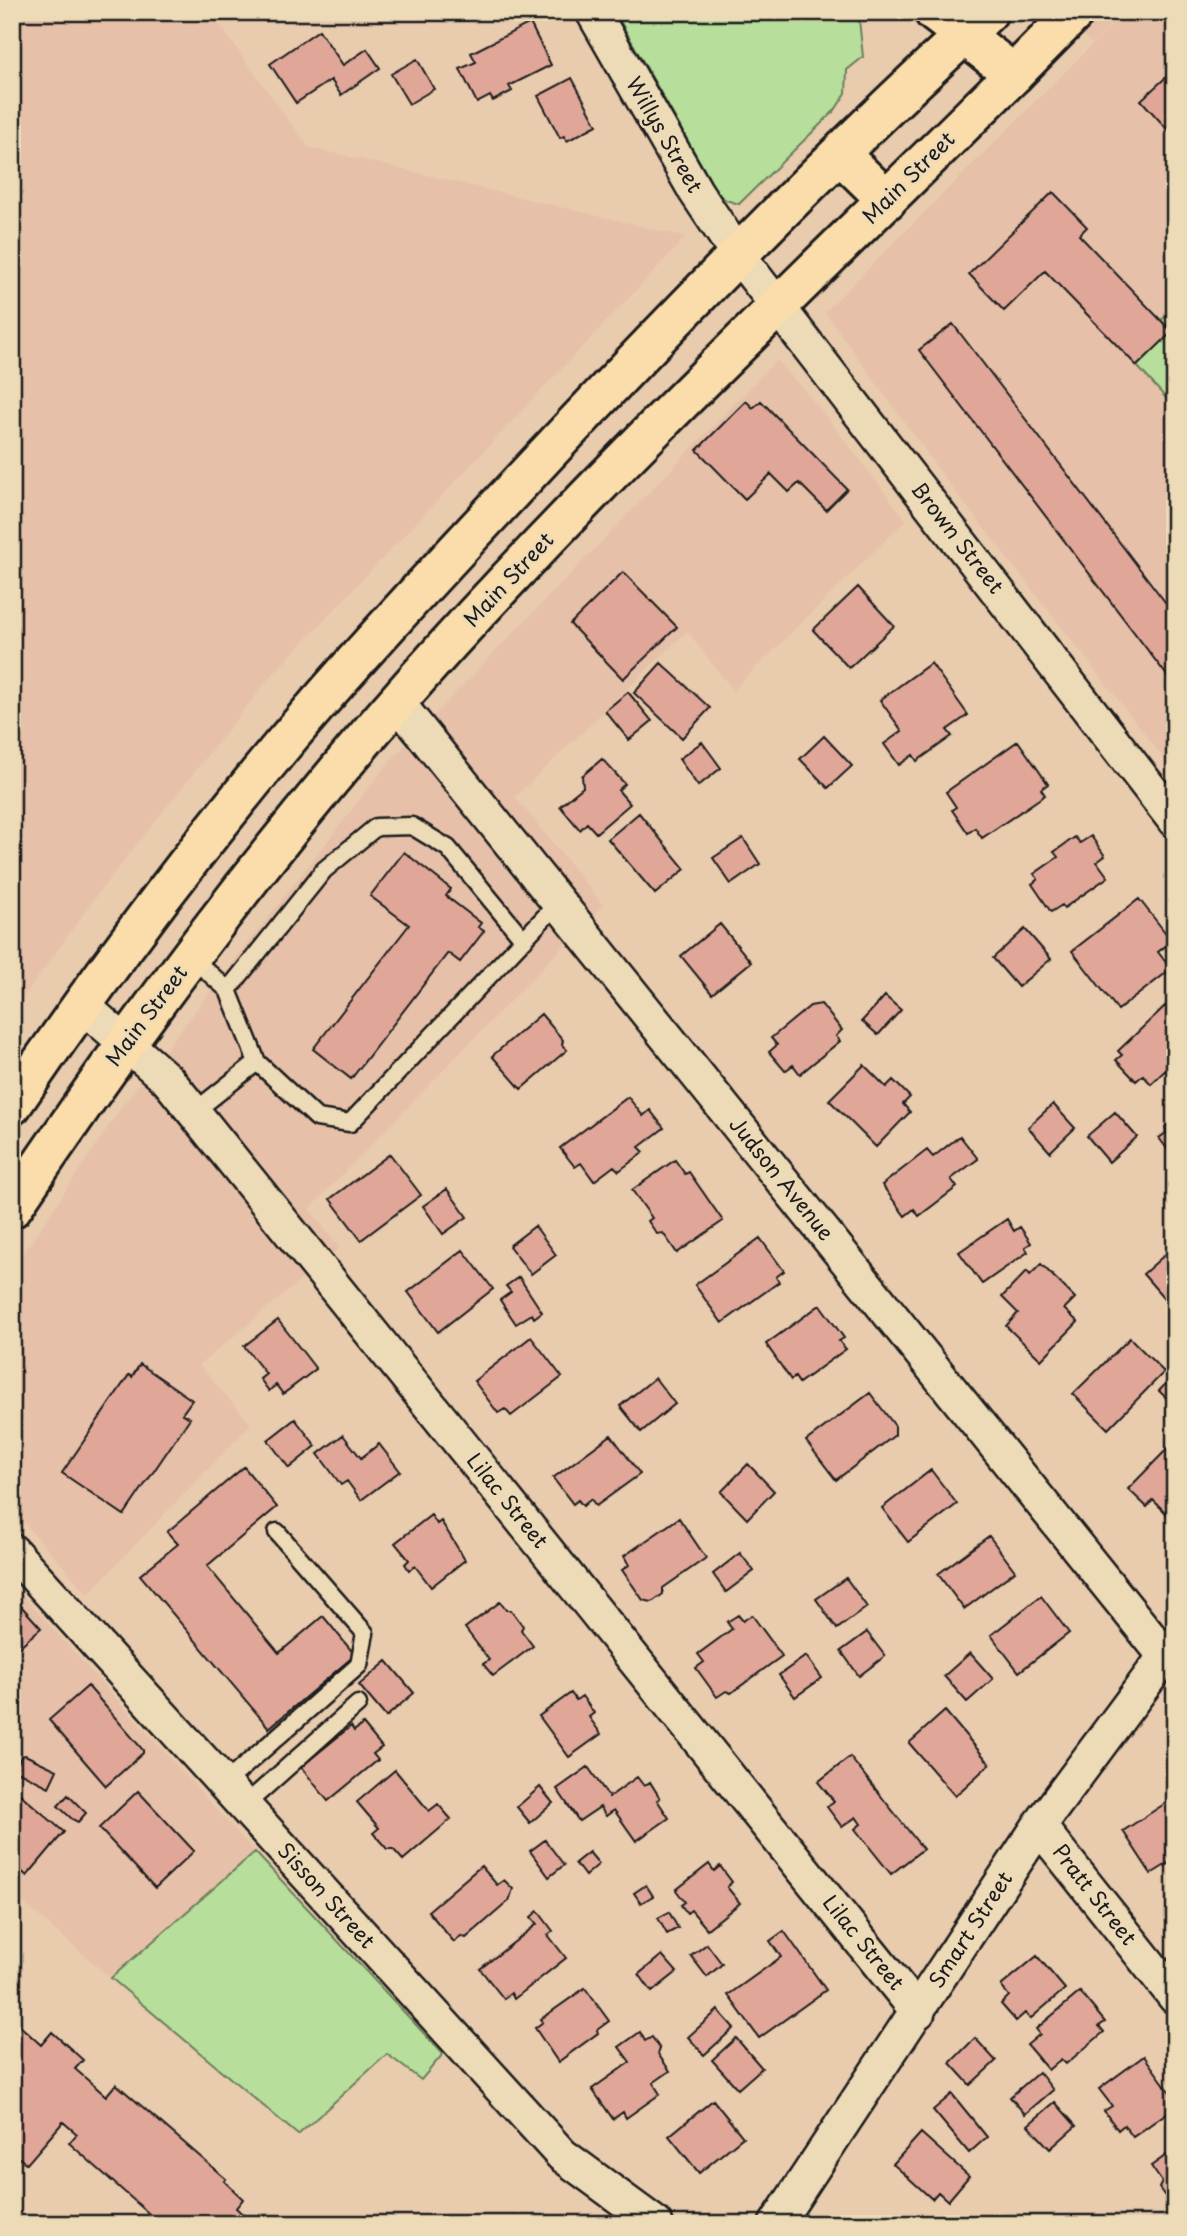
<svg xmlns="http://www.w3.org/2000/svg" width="1187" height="2236" font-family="'Playpen Sans',sans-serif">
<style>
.built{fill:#e6c0a8}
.green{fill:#b7df9b;stroke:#6a7e5c;stroke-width:2}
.building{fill:#e0a799;stroke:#1c1c1c;stroke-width:2}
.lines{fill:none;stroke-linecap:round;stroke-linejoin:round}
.lane-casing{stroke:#1c1c1c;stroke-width:21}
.street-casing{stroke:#1c1c1c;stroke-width:38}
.primary-casing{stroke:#1c1c1c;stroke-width:44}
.highway-casing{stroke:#1c1c1c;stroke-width:44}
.lane{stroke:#eddab7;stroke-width:16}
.street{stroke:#eddab7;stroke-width:33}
.primary{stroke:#faddab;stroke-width:38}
.highway{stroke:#faddab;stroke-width:38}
.labels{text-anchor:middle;stroke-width:5;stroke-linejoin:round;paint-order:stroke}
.street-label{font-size:21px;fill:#1c1c1c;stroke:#eddab7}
</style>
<rect width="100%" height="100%" fill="#e9cbae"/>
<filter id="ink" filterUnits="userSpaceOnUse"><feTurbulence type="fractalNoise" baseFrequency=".0143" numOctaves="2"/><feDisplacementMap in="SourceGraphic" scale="14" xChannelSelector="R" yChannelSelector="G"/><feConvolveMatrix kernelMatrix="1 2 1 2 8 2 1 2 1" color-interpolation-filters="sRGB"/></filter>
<g filter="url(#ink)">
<path class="built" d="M12 12H210L308 147 686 237 270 677 102 888 12 1013Z
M1064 12H1123L1091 44Z
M1125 12H1175V772L947 481 825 312Z
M777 360 822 411 906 520 733 690 687 631 515 797 603 905 309 1209 339 1248 199 1365 251 1424 88 1594 12 1509V1271L125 1102 389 762Z
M12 1584 255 1852 111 1978 12 1893Z"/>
<path class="green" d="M615 12H854L859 20 863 57 847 70 846 93 835 110 739 204 726 200 718 194Z
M1175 309V408L1137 366 1172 332 1161 320Z
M255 1852 443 2054 421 2080 387 2054 298 2135 111 1978Z"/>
<path class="building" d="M530 23 551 65 509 86 512 91 493 101 490 96 477 103 460 69 476 62 471 53Z
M319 30 343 65 367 49 380 68 341 95 331 80 296 103 270 64Z
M417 59 434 89 409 104 391 74Z
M1175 69V138L1141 100Z
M572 78 597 125 567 141 564 136 560 138 538 96Z
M1053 192 1087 227 1079 235 1172 332 1137 366 1045 271 1004 311 969 274Z
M953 324 1175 615V686L919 350Z
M746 401 753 408 761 401 847 489 826 510 799 483 789 492 771 474 745 499 697 450Z
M623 572 677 627 623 679 570 624Z
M858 587 894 626 849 668 813 630Z
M661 663 710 708 682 738 634 693Z
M931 663 968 715 947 730 952 736 917 761 913 755 899 765 884 744 902 731 880 700Z
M628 692 652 721 629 740 605 711Z
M824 736 852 766 828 788 800 759Z
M1018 741 1048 784 1041 789 1045 795 982 838 975 828 968 833 952 810 956 807 946 792Z
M702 742 721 768 698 786 679 759Z
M602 759 625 784 618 790 630 804 596 833 587 823 580 830 560 806 583 787 582 776Z
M639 813 685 869 655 894 608 839Z
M1091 836 1105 856 1097 862 1108 877 1064 908 1062 905 1051 912 1032 884 1038 879 1034 874 1058 857 1054 852 1075 837 1080 843Z
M743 838 760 864 731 884 713 858Z
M404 852 451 889 446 896 481 923 478 927 484 931 460 962 448 953 351 1079 313 1049 409 925 370 896Z
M1139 899 1172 941 1158 952 1171 969 1118 1010 1072 951Z
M720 924 751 962 712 994 681 956Z
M1025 929 1051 959 1018 987 993 958Z
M885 996 901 1010 878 1035 862 1021Z
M821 1004 842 1030 836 1036 840 1041 800 1074 793 1065 785 1071 769 1052 777 1045 771 1038 810 1006Z
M1165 1006 1175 1016V1061L1151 1084 1143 1075 1136 1081 1116 1060 1122 1055 1118 1051Z
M541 1014 563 1040 562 1045 567 1050 521 1089 492 1056Z
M864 1065 886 1087 893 1080 910 1097 903 1104 910 1112 876 1147 829 1100Z
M628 1097 643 1116 650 1110 664 1128 639 1147 644 1152 619 1171 614 1166 594 1181 581 1163 575 1167 560 1148Z
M1053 1104 1075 1128 1050 1152 1028 1127Z
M1115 1112 1137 1137 1109 1162 1087 1136Z
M1175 1120V1159L1159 1138 1166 1133 1165 1127Z
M960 1136 978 1159 951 1179 957 1187 919 1216 914 1209 905 1216 882 1185 927 1150 933 1157Z
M390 1154 421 1195 361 1240 330 1199Z
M675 1160 685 1174 689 1172 723 1221 677 1253 663 1233 657 1234 648 1221 652 1218 632 1190Z
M447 1189 467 1217 443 1234 423 1206Z
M1007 1219 1014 1231 1020 1227 1031 1243 1025 1247 1028 1252 982 1284 959 1252Z
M535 1226 556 1255 531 1274 509 1246Z
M760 1238 784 1271 776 1277 779 1282 722 1323 695 1285Z
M463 1250 493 1289 438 1332 408 1292Z
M1168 1252 1175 1261V1301L1170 1305 1143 1274Z
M1041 1264 1075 1298 1064 1309 1078 1322 1041 1360 1006 1326 1018 1313 1002 1297 1027 1271 1030 1275Z
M519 1277 542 1312 534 1318 532 1314 516 1324 500 1300 511 1292 506 1286Z
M820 1305 844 1338 839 1341 846 1349 799 1383 795 1377 791 1380 766 1344Z
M278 1320 316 1369 283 1394 276 1385 269 1391 260 1379 266 1374 244 1346Z
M531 1337 562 1377 511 1416 505 1409 498 1413 474 1381Z
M1130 1338 1164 1372 1108 1429 1073 1394Z
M140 1364 192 1400 182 1414 190 1418 124 1515 62 1473 129 1375 132 1377Z
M1175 1374V1406L1159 1391Z
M655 1378 675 1404 641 1432 620 1406Z
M870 1393 895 1426V1435L836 1480 806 1441Z
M295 1419 316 1446 289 1468 268 1440Z
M343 1435 361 1458 379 1444 400 1471 361 1500 347 1481 341 1485 318 1454Z
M611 1435 640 1474 596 1506 591 1499 583 1506 578 1500 573 1504 553 1478Z
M1175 1441V1506L1167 1514 1153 1500 1147 1507 1128 1489Z
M748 1464 774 1491 747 1519 721 1492Z
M244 1467 277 1507 207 1566 279 1653 323 1616 355 1655 269 1728 140 1575 178 1544 167 1532Z
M931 1470 957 1504 908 1542 882 1508Z
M431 1515 437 1524 441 1521 465 1560 431 1587 415 1566 409 1570 405 1564 409 1560 395 1543Z
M679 1518 706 1558 663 1588V1594L652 1602 643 1600 622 1570 629 1565 624 1556Z
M989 1536 1015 1571 964 1609 938 1574Z
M740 1553 754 1571 726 1592 713 1574Z
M846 1578 867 1607 837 1629 816 1599Z
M12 1596 41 1628 12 1653Z
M1041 1596 1069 1633 1019 1672 991 1635Z
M500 1602 506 1610H511L523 1626 521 1630 533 1646 493 1676 483 1664 489 1660 465 1628Z
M738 1615 743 1621 752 1615 782 1656 731 1693 726 1691 717 1697 696 1668 704 1662 698 1654 732 1629 727 1622Z
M867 1632 885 1656 859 1676 841 1651Z
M970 1653 993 1679 967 1702 944 1676Z
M806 1656 822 1678 795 1697 779 1675Z
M387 1661 414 1693 386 1717 359 1685Z
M88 1686 143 1750V1753L106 1786 49 1720Z
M571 1693 576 1700 582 1696 594 1713 589 1717 601 1734 569 1757 539 1716Z
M945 1711 990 1764 955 1796 909 1743Z
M363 1724 382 1747 373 1754 378 1760 328 1801 301 1767 351 1726 354 1731Z
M25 1755 57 1770 49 1787 15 1770 21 1756Z
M850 1757 923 1849 891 1874 855 1829 861 1824 856 1817 842 1827 827 1807 834 1801 818 1782Z
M588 1767 609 1797 637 1777 644 1786 650 1782 660 1798 657 1800 669 1818 636 1841 614 1810 606 1816 600 1807 579 1821 557 1789Z
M395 1770 429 1811 438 1804 451 1819 403 1860 393 1849H387L373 1833 379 1828 357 1802Z
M12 1787 64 1832 27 1876 12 1863Z
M540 1787 553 1803 530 1823 517 1807Z
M138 1791 194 1851 155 1888 99 1828Z
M68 1795 86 1813 78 1822 72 1819 58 1806Z
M1175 1797V1859L1151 1874 1123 1831Z
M545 1840 564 1865 549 1877 530 1851Z
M589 1852 599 1864 585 1876 575 1863Z
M709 1864 714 1871 720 1866 732 1882 727 1887 740 1903 707 1929 691 1910 687 1913 681 1905 685 1902 676 1890Z
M481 1866 497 1885 504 1880 513 1889 509 1901 466 1938 461 1936 454 1942 428 1911Z
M646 1885 653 1896 641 1903 634 1893Z
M538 1911 553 1931 548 1935 566 1958 514 1999 511 1993 504 1999 480 1969 537 1924 531 1917Z
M669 1912 678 1928 667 1934 658 1918Z
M784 1931 826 1990 759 2038 728 1995 781 1957 770 1941Z
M707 1944 722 1964 707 1977 691 1956Z
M662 1955 677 1972 652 1992 639 1974Z
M1037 1956 1065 1989 1030 2019 1025 2013 1016 2021 1001 2004 1009 1996 1001 1986Z
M585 1988 609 2021 597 2030 598 2033 558 2062 535 2028 543 2022 541 2019Z
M1080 1992 1105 2022 1099 2026 1104 2032 1066 2064 1061 2059 1048 2070 1027 2045 1040 2034 1036 2029Z
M718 2010 734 2028 704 2055 688 2037Z
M19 2025 41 2045 52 2032 83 2060 75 2069 106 2096 116 2084 226 2179 224 2181 243 2199 236 2208 249 2220 245 2224H151L155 2219 69 2143 77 2134 63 2122 27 2164 12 2153V2032Z
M640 2032 645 2041 652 2037 660 2049 658 2054 670 2071 653 2083 660 2094 626 2118 623 2112 613 2119 592 2089 630 2062 619 2047Z
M736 2038 762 2068 738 2089 712 2060Z
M975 2038 996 2061 970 2085 950 2063Z
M1144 2056 1175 2099V2107L1133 2137 1124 2125 1118 2130 1104 2111 1112 2106 1099 2089Z
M1039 2072 1053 2090 1025 2114 1010 2097Z
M952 2094 987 2137 969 2153 933 2110Z
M713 2100 743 2137 699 2173 669 2136Z
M1055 2102 1076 2126 1050 2149 1028 2125Z
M921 2133 969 2176 948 2201 938 2192 932 2199 893 2164Z
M1175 2149V2204L1172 2206 1159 2188 1162 2182 1151 2166Z"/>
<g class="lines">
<defs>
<path id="lane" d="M191 957 228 990 257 1062 194 1112
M228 990 324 870 376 827 412 826 448 848 524 940
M257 1062 317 1118 350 1123 558 903
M224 1784 359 1665 365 1633 277 1532
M244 1806 358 1704"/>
<path id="street" d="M593 12 696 192 738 255 1175 821
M397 702 1165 1656
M82 1005 168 1080 918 2012
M12 1551 562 2155 656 2224
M1039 1826 1175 1997
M776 2224 1039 1826 1175 1643"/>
<path id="primary" d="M840 154 887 200
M12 1105C96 982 185 862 280 748 359 654 443 565 527 475 667 325 811 176 963 36
M12 1208C145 1009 289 819 450 642 630 445 825 262 1014 74"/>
<path id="highway" d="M934 12 1014 74 1075 12
M963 36 988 12"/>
</defs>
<use href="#lane" class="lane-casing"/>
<use href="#street" class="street-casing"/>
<use href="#primary" class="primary-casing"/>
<use href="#highway" class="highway-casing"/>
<use href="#lane" class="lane"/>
<use href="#street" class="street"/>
<use href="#primary" class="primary"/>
<use href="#highway" class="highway"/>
</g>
</g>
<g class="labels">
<g class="street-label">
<text transform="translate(664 135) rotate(60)" y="7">Willys Street</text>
<text transform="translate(909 178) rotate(-45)" y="7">Main Street</text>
<text transform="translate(957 538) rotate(52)" y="7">Brown Street</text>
<text transform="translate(509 580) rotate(-47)" y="7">Main Street</text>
<text transform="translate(147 1016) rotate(-53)" y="7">Main Street</text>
<text transform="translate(781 1179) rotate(51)" y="7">Judson Avenue</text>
<text transform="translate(507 1501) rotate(51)" y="7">Lilac Street</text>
<text transform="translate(1094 1895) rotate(52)" y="7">Pratt Street</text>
<text transform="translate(326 1896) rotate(48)" y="7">Sisson Street</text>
<text transform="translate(971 1930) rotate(-57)" y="7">Smart Street</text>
<text transform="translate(863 1943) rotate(51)" y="7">Lilac Street</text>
</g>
</g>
<rect width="1187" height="2236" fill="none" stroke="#eddab7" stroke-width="42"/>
<rect x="21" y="21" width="1145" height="2194" fill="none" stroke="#1c1c1c" stroke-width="2.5" filter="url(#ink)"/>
</svg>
